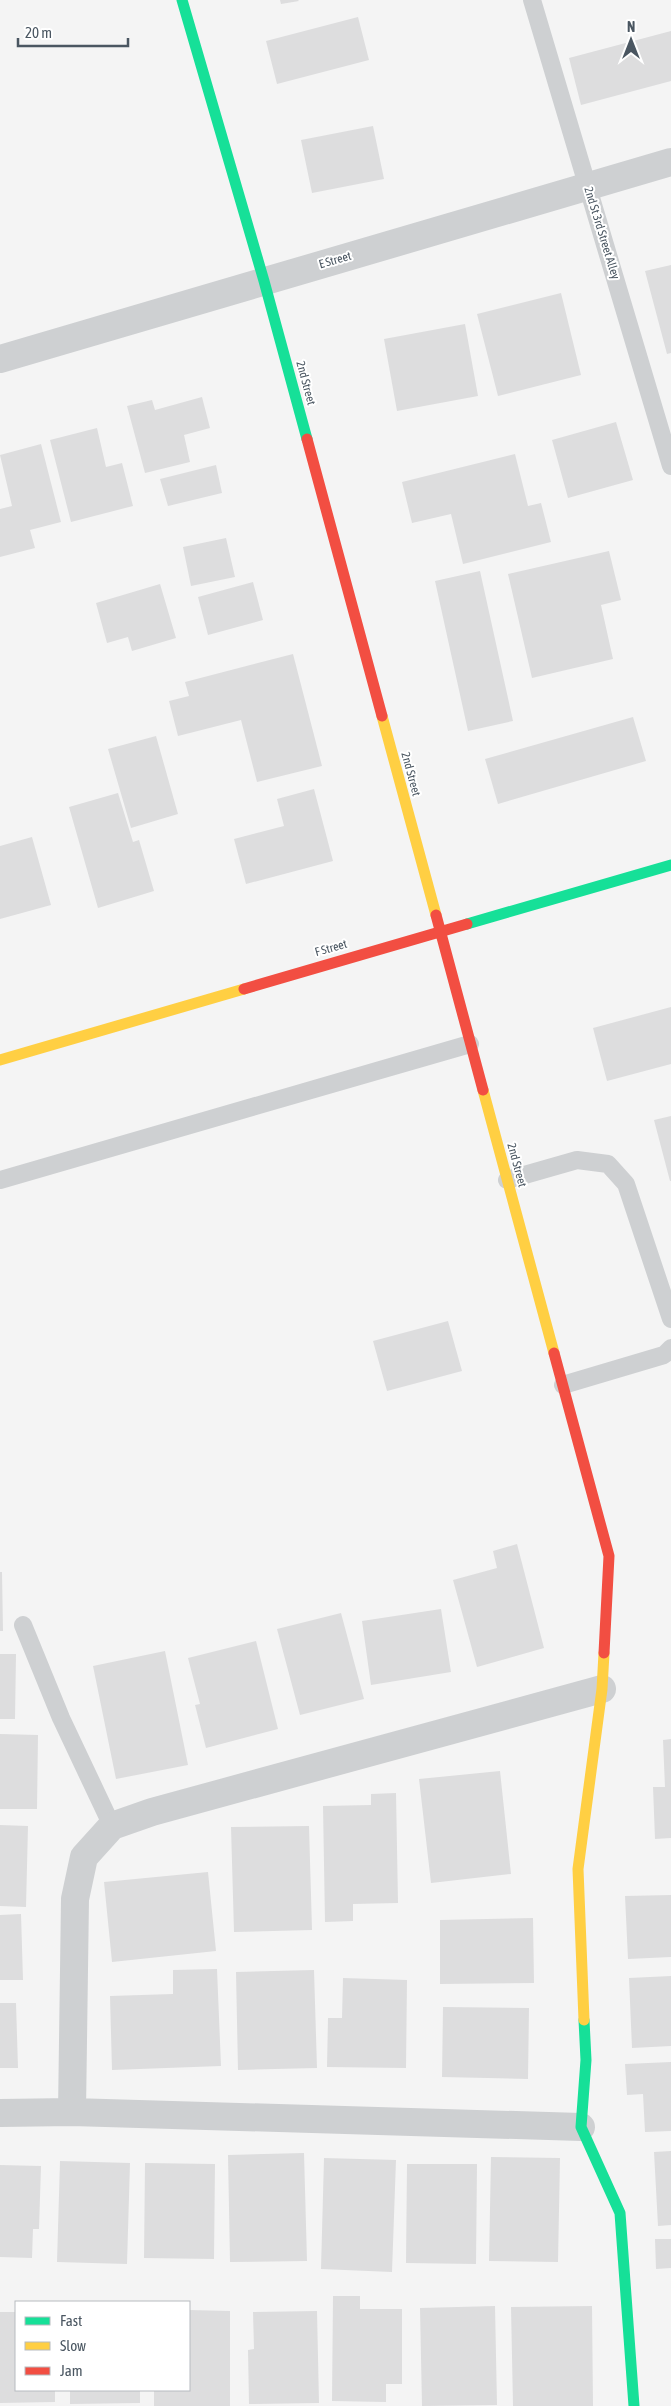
<svg xmlns="http://www.w3.org/2000/svg" width="671" height="2406" font-family="'Asap Condensed',sans-serif">
<style>
.building{fill:#ddddde}
.lines{fill:none;stroke-linecap:round;stroke-linejoin:round}
.lane{stroke:#ced0d2;stroke-width:18}
.street{stroke:#ced0d2;stroke-width:28}
.fast{stroke:#16e098;stroke-width:11}
.slow{stroke:#ffcf43;stroke-width:11}
.jam{stroke:#f24e42;stroke-width:11}
.labels{text-anchor:middle;stroke-width:4;stroke-linejoin:round;paint-order:stroke}
.street-label{font-size:12px;fill:#4a5661;stroke:#fff}
</style>
<rect width="100%" height="100%" fill="#f4f4f4"/>
<path class="building" d="M280 0H298L299 1 281 4Z
M358 17 369 60 277 84 266 41Z
M671 31V81L581 105 569 58Z
M373 126 384 179 312 193 301 140Z
M671 265V353L667 354 645 271Z
M561 293 581 375 498 396 477 314Z
M465 324 478 396 397 411 384 339Z
M202 397 210 428 184 435 190 462 145 473 127 406 152 400 155 410Z
M616 422 633 480 568 498 552 440Z
M97 428 106 467 122 463 133 506 71 522 50 440Z
M41 444 61 522 30 530 35 548 0 557V509L12 506 0 455Z
M515 454 528 506 541 503 551 542 463 564 451 514 412 523 402 482Z
M216 465 222 493 168 506 160 479Z
M226 538 235 577 191 586 183 547Z
M609 551 621 600 601 605 613 659 532 678 508 574Z
M480 571 513 721 468 731 435 581Z
M253 582 263 620 208 635 198 597Z
M160 584 176 638 132 651 128 637 107 643 96 603Z
M293 654 322 766 257 782 241 720 178 736 169 701 189 696 185 682Z
M633 717 646 761 498 804 485 759Z
M156 736 178 814 131 828 108 749Z
M314 789 333 861 246 884 234 839 284 826 277 799Z
M118 793 133 842 139 840 154 891 98 908 69 807Z
M32 837 51 905 0 919V846Z
M671 1007V1064L607 1081 593 1028Z
M671 1116V1181H670L654 1120Z
M448 1321 462 1371 387 1391 373 1341Z
M517 1544 544 1648 477 1667 453 1580 497 1568 493 1551Z
M0 1572H2L3 1631H0Z
M441 1609 451 1672 371 1685 362 1621Z
M341 1613 364 1699 300 1715 277 1629Z
M256 1641 278 1729 206 1748 195 1705 200 1704 188 1658Z
M165 1651 188 1765 116 1779 93 1666Z
M0 1654H16L15 1719H0Z
M0 1734 38 1735 37 1809H0Z
M671 1739V1838L655 1839 653 1787H665L663 1740Z
M500 1771 511 1874 431 1883 419 1779Z
M396 1793 398 1903 353 1904V1921L325 1922 323 1806 371 1805V1794Z
M0 1825 28 1826 26 1907 0 1906Z
M309 1826 312 1930 234 1932 231 1827Z
M208 1872 216 1951 112 1962 104 1882Z
M671 1895V1957L628 1959 625 1896Z
M21 1914 23 1980H0V1915Z
M533 1918 534 1983 440 1984V1920Z
M217 1969 221 2066 112 2070 110 1996 173 1994V1970Z
M314 1970 317 2068 238 2070 236 1972Z
M671 1976V2046L632 2048 629 1978Z
M343 1978 407 1980 406 2068 327 2067 328 2018H342Z
M0 2003H16L18 2068H0Z
M443 2007 529 2008 528 2079 442 2077Z
M671 2062V2131L645 2132 643 2094 627 2095 625 2064Z
M671 2151V2225L658 2226 654 2152Z
M304 2153 307 2261 230 2262 228 2155Z
M491 2157 560 2158 558 2262 489 2261Z
M324 2158 396 2160 392 2272 321 2269Z
M60 2161 130 2163 127 2264 57 2262Z
M145 2163 215 2164 214 2259 144 2258Z
M407 2164H477L476 2264 406 2263Z
M0 2165 41 2166 39 2229H33L32 2258 0 2257Z
M655 2239H671V2268L656 2269Z
M333 2296H360V2309H402V2384H386V2402L332 2401Z
M495 2306 497 2405 422 2406 420 2308Z
M592 2306 593 2406H513L511 2307Z
M189 2310 230 2311V2406H154V2390H189Z
M317 2311 319 2403 249 2404 248 2350 254 2349 253 2312Z
M0 2312H16V2390H55V2402L0 2403Z
M70 2390H140V2403L70 2404Z"/>
<g class="lines">
<path class="lane" d="M532 0 671 466
M0 1180 470 1044
M507 1180 577 1160 608 1164 626 1184 671 1319
M563 1385 664 1355 671 1348
M23 1625 61 1718 112 1826"/>
<path class="street" d="M0 359 671 162
M72 2112 75 1899 84 1857 112 1826 152 1812 602 1689
M0 2113 72 2112 581 2127"/>
<path class="fast" d="M182 0 264 281 307 439
M467 924 671 865
M584 2020 586 2060 581 2127 620 2213 634 2406"/>
<path class="slow" d="M382 716 436 915
M0 1060 244 989
M483 1090 554 1353
M584 2020 578 1869 602 1689 604 1653"/>
<path class="jam" d="M307 439 382 716
M436 915 483 1090
M244 989 467 924
M554 1353 609 1556 604 1653"/>
</g>
<g class="labels">
<g class="street-label">
<text transform="translate(602 233) rotate(73)" y="4">2nd St 3rd Street Alley</text>
<text transform="translate(335 260) rotate(-16)" y="4">E Street</text>
<text transform="translate(306 383) rotate(75)" y="4">2nd Street</text>
<text transform="translate(411 774) rotate(75)" y="4">2nd Street</text>
<text transform="translate(331 948) rotate(-16)" y="4">F Street</text>
<text transform="translate(517 1165) rotate(75)" y="4">2nd Street</text>
</g>
</g>
<rect x="15" y="2301" width="175" height="90" fill="#ffffff" stroke="#b7bbc0"/>
<rect x="25" y="2317" width="25" height="8" fill="#16e098" stroke="#b7bbc0"/>
<text x="60" y="2326" font-size="15" fill="#4a5661">Fast</text>
<rect x="25" y="2342" width="25" height="8" fill="#ffcf43" stroke="#b7bbc0"/>
<text x="60" y="2351" font-size="15" fill="#4a5661">Slow</text>
<rect x="25" y="2367" width="25" height="8" fill="#f24e42" stroke="#b7bbc0"/>
<text x="60" y="2376" font-size="15" fill="#4a5661">Jam</text>
<g transform="translate(631 40)" stroke="#ffffff" stroke-width="4" paint-order="stroke">
<path d="M0-4L9 19L0 12L-9 19Z" fill="#4a5661"/>
<text y="-8" font-size="14" font-weight="bold" text-anchor="middle" fill="#4a5661">N</text>
</g>
<path d="M18 38v8h110v-8" fill="none" stroke="#4a5661" stroke-width="2.5"/>
<text x="25" y="38" font-size="15" fill="#4a5661" stroke="#ffffff" stroke-width="4" paint-order="stroke">20 m</text>
</svg>
